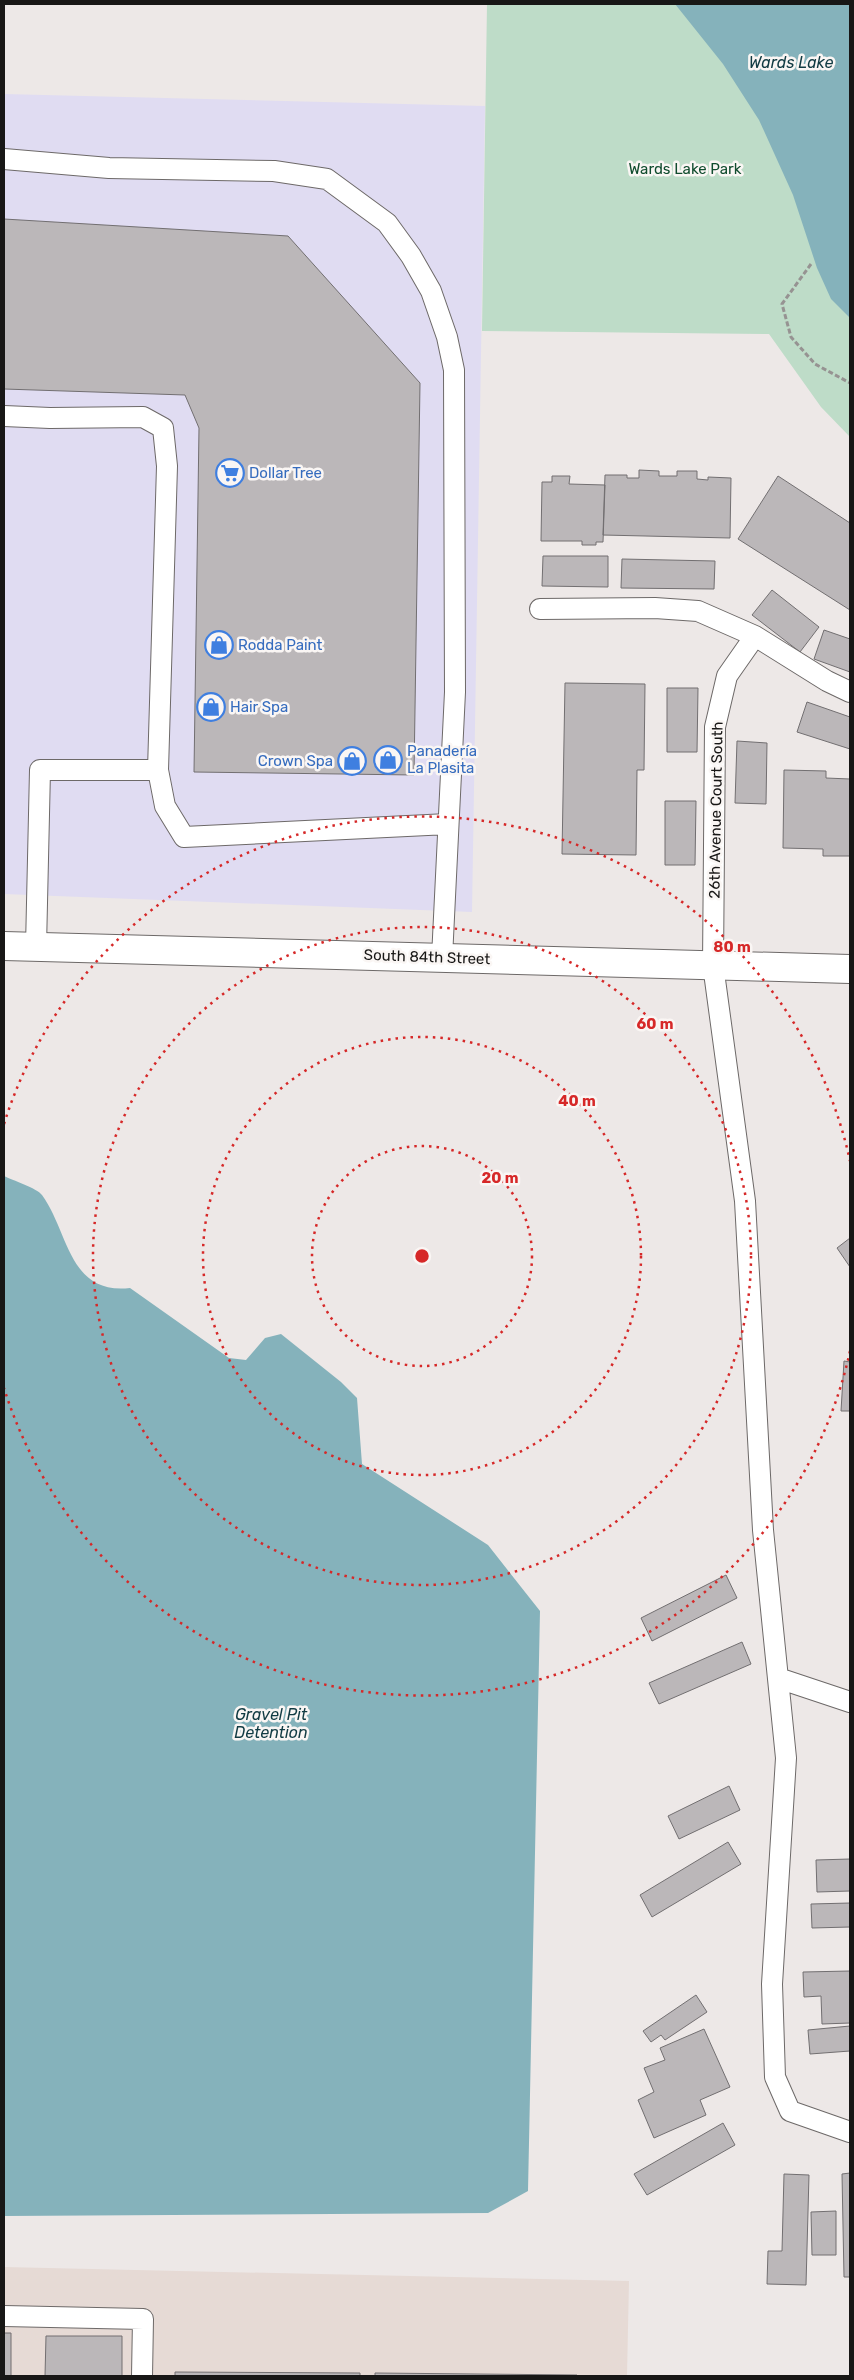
<svg xmlns="http://www.w3.org/2000/svg" width="854" height="2380" font-family="Rubik,sans-serif">
<style>
.commercial{fill:#e0dcf2}
.built{fill:#e6dad5}
.green{fill:#bedcc8}
.water{fill:#85b2bb}
.building{fill:#bbb7b9;stroke:#726f71}
.lines{fill:none;stroke-linecap:round;stroke-linejoin:round}
.lane-casing{stroke:#6d6968;stroke-width:22}
.secondary-casing{stroke:#6d6968;stroke-width:30}
.path{stroke:#969392;stroke-width:3;stroke-dasharray:5 2.5;stroke-linecap:butt}
.lane{stroke:#fff;stroke-width:20}
.secondary{stroke:#fff;stroke-width:28}
.ring{fill:none;stroke:#d62828;stroke-width:2.5;stroke-dasharray:2.5 5}
.labels{text-anchor:middle;stroke-width:5;stroke-linejoin:round;paint-order:stroke}
.park-label{font-size:15px;fill:#104c2e;stroke:#faf6f4}
.shop-label{font-size:15px;fill:#366cbe;stroke:#faf6f4;text-anchor:start}
.street-label{font-size:15px;fill:#181716;stroke:#faf6f4}
.water-label{font-size:16px;font-style:italic;fill:#113b43;stroke:#faf6f4}
.centre{fill:#d62828;stroke:#faf6f4;stroke-width:2.5}
.ring-label{font-size:15px;text-anchor:middle;font-weight:bold;fill:#d62828;stroke:#faf6f4;stroke-width:5;stroke-linejoin:round;paint-order:stroke}
</style>
<rect width="100%" height="100%" fill="#ede8e7"/>
<path class="commercial" d="M4 94 485 106 472 912 4 894Z"/>
<path class="built" d="M4 2267 629 2281 627 2376H4Z"/>
<path class="green" d="M487 4H850V437L821 407 769 334 482 331Z"/>
<path class="water" d="M675 4H850V318L831 299 817 268 793 195 759 120 723 64Z
M4 1176C12 1180 37 1188 42 1195 69 1232 68 1295 130 1288L229 1358 246 1360 265 1338 281 1334 341 1382 357 1398 362 1464 488 1545 540 1611 528 2191 488 2213 4 2216Z"/>
<path class="building" d="M4 219 288 236 420 383 414 775 194 772 199 428 185 395 4 389Z
M639 470 659 471V476H677V471H697V479L708 480V477L731 478 730 538 603 535 605 475H627V478H639Z
M552 476H570L569 484 605 485 603 542H596V545H582V541H541L542 482H552Z
M778 476 850 523V610L738 539Z
M543 556H608V587L542 586Z
M622 559 715 561 714 589 621 588Z
M772 590 819 627 800 652 752 615Z
M824 630 850 639V672L814 659Z
M565 683 645 684 644 770H637L636 855 562 854Z
M667 688H698L697 752H667Z
M807 702 850 717V749L797 732Z
M737 741 767 743 766 804 735 803Z
M784 770 826 771V778L850 779V856H823V849L783 848Z
M665 801H696L695 865H665Z
M850 1238V1267L837 1248Z
M844 1361 850 1362V1411H841Z
M726 1575 737 1598 652 1641 641 1618Z
M742 1642 751 1664 659 1704 649 1683Z
M729 1786 740 1810 679 1839 668 1816Z
M728 1842 741 1864 652 1917 640 1895Z
M850 1859V1891L817 1892 816 1860Z
M850 1903V1927L812 1928 811 1904Z
M850 1971V2023L822 2024 821 1996 804 1997 803 1972Z
M696 1995 707 2012 665 2040 661 2035 651 2042 643 2031Z
M850 2026V2051L810 2054 808 2030Z
M704 2029 730 2087 700 2100 706 2115 654 2138 638 2100 654 2092 644 2068 665 2060 660 2048Z
M723 2123 735 2145 647 2195 634 2174Z
M850 2173V2277H844L842 2174Z
M784 2174 809 2175 806 2285 767 2284 768 2251H782Z
M836 2211V2255H812L811 2212Z
M4 2333H11V2376H4Z
M46 2336H122V2376H45Z
M175 2372 360 2373V2376H175Z
M375 2373 577 2375V2376H375Z"/>
<g class="lines">
<defs>
<path id="lane" d="M4 159 109 168 274 171 327 179 387 223 411 256 431 291 447 337 454 370 455 692 442 958
M4 416 50 418 143 417 163 428 167 466 158 770 165 806 184 837 448 824
M540 609 655 608 698 611 755 636 827 681 850 692
M755 636 727 676 715 727 713 965 745 1201 763 1530 786 1758 772 1984 775 2077 790 2111 850 2132
M36 947 40 770H158
M778 1678 850 1702
M4 2316 143 2319 142 2376"/>
<path id="secondary" d="M4 946 850 969"/>
</defs>
<use href="#lane" class="lane-casing"/>
<use href="#secondary" class="secondary-casing"/>
<path class="path" d="M811 264 782 304 791 337 815 364 850 383"/>
<use href="#lane" class="lane"/>
<use href="#secondary" class="secondary"/>
</g>
<g class="ring">
<circle cx="422" cy="1256" r="110"/>
<circle cx="422" cy="1256" r="219"/>
<circle cx="422" cy="1256" r="329"/>
<path d="M850 1351A438 438 0 0 1 4 1388M4 1124A438 438 0 0 1 850 1161"/>
</g>
<defs>
<symbol id="supermarket-ring" viewBox="-11 -11 22 22"><circle r="9.5" fill="#faf6f4" stroke="#3f7fe0" stroke-width="1.5"/><path d="M-6-5.5h2.5l.6 2H6L4.5 2H-2.5L-4.4-4H-6ZM-1.5 3.2a1.3 1.3 0 1 0 .1 0ZM3 3.2a1.3 1.3 0 1 0 .1 0Z" fill="#3f7fe0"/></symbol>
<symbol id="shop-ring" viewBox="-11 -11 22 22"><circle r="9.5" fill="#faf6f4" stroke="#3f7fe0" stroke-width="1.5"/><path d="M-5-2.5h2.3a2.7 3.5 0 0 1 5.4 0H5L5.5 6h-11ZM-1.5-2.5h3a1.5 2.3 0 0 0-3 0Z" fill="#3f7fe0"/></symbol>
</defs>
<g fill-rule="evenodd">
<use href="#supermarket-ring" x="214" y="457" width="32" height="32"/>
<use href="#shop-ring" x="203" y="629" width="32" height="32"/>
<use href="#shop-ring" x="195" y="691" width="32" height="32"/>
<use href="#shop-ring" x="372" y="744" width="32" height="32"/>
<use href="#shop-ring" x="336" y="745" width="32" height="32"/>
</g>
<g class="labels">
<g class="park-label">
<text x="685" y="174">Wards Lake Park</text>
</g>
<g class="shop-label">
<text x="249" y="478">Dollar Tree</text>
<text x="238" y="650">Rodda Paint</text>
<text x="230" y="712">Hair Spa</text>
<text x="407" y="756">Panadería<tspan x="407" dy="17">La Plasita</tspan></text>
<text x="333" y="766" text-anchor="end">Crown Spa</text>
</g>
<g class="street-label">
<text transform="translate(716 810) rotate(-89)" y="5">26th Avenue Court South</text>
<text transform="translate(427 957) rotate(2)" y="5">South 84th Street</text>
</g>
<g class="water-label">
<text x="791" y="68">Wards Lake</text>
<text x="271" y="1720">Gravel Pit<tspan x="271" dy="18">Detention</tspan></text>
</g>
</g>
<circle cx="422" cy="1256" r="8" class="centre"/>
<g class="ring-label">
<text x="732" y="952">80 m</text>
<text x="655" y="1029">60 m</text>
<text x="577" y="1106">40 m</text>
<text x="500" y="1183">20 m</text>
</g>
<rect width="854" height="2380" fill="none" stroke="#181716" stroke-width="10"/>
</svg>
